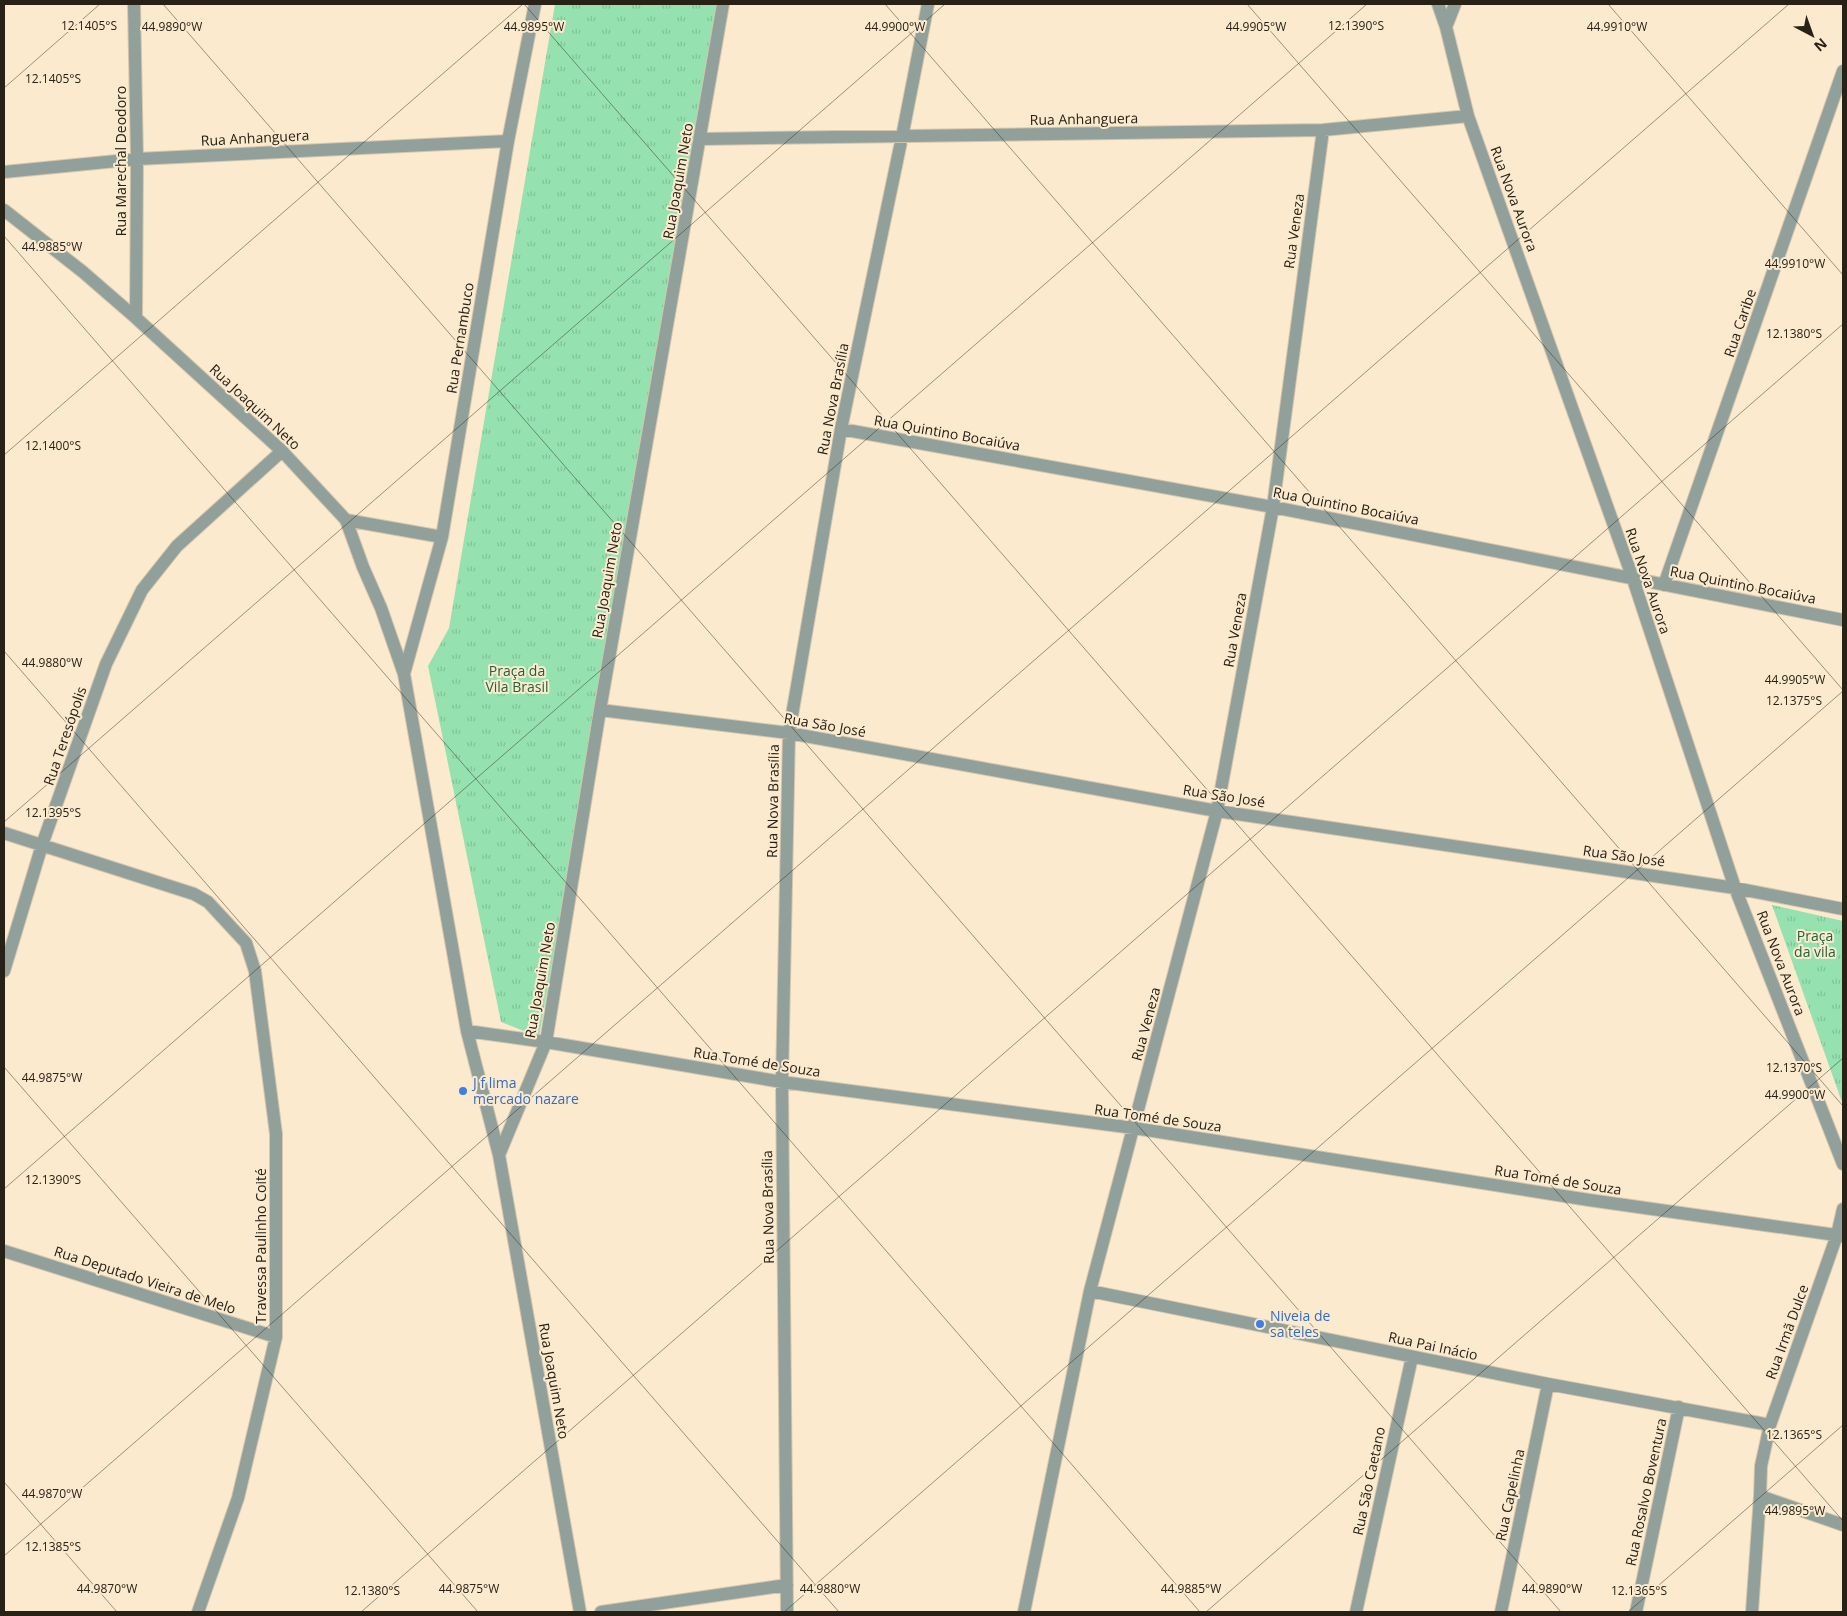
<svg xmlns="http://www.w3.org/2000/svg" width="1847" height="1616" font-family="'Open Sans',sans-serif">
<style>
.park{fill:url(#park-tufts)}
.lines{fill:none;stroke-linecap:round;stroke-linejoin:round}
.minor-casing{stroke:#d5c6ad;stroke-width:14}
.minor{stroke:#91a09a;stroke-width:12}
.ticks{fill:none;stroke:#272116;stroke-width:1;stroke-opacity:0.45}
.shop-dot{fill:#3f7fe0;stroke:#fbeace;stroke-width:2}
.labels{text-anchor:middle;stroke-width:4;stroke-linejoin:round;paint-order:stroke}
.street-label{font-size:14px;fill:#272116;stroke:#fbeace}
.park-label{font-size:14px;fill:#1e623d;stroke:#fbeace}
.shop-label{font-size:14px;fill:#366cbe;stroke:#fbeace;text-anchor:start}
.ticks-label{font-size:12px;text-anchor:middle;fill:#272116;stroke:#fbeace;stroke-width:4;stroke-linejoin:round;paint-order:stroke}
</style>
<defs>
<pattern id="park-tufts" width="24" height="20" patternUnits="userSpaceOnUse" patternTransform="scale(1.25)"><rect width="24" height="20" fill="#95e2b0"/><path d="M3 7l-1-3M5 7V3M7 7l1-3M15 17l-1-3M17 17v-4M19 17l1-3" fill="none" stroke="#80c297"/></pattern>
</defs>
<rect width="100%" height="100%" fill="#fbeace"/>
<path class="park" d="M555 4H720L539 1037 501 1022 428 666 449 628Z
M1772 905 1843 921V1105Z"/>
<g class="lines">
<defs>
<path id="minor" d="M134 4 137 159 136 318
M1438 4 1446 27 1468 116 1633 579 1735 888 1843 1164
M1446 27 1455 4
M700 139 1323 130 1468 116
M4 172 137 159 508 141
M4 210 83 272 136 318 282 451 346 520 363 567 381 608 404 674 467 1031 499 1155 580 1612
M841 429 1273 507 1843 620
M346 520 442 537
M1664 585 1843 71
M404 674 442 537 508 141 535 4
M600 710 789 733 1217 811 1735 888 1843 909
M4 833 194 894 208 902 246 943 255 971 276 1134V1337L238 1498 198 1612
M4 971 42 845 106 664 142 590 177 546 282 451
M467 1031 546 1042 782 1082 1134 1128 1589 1200 1843 1236
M499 1155 546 1042 600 710 723 4
M1843 1209 1837 1235 1770 1425 1761 1466 1760 1496 1843 1525
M4 1251 276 1337
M1090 1291 1548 1384 1770 1425
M601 1612 787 1585
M787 1612 782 1082 789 733 841 429 902 137 928 4
M1024 1612 1090 1291 1217 811 1273 507 1323 130
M1356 1612 1412 1357
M1501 1612 1548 1384
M1636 1612 1679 1407
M1752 1612 1760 1496"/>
</defs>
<use href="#minor" class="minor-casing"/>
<use href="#minor" class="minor"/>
</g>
<path class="ticks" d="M163 4 1561 1612M524 4 1843 1521M885 4 1843 1106M1247 4 1843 690M1608 4 1843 275M4 88 100 4M4 236 1200 1612M4 455 523 4M4 651 839 1612M4 822 945 4M4 1067 478 1612M4 1189 1367 4M4 1482 117 1612M4 1556 1789 4M361 1612 1843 324M784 1612 1843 691M1206 1612 1843 1058M1628 1612 1843 1425"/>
<g class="shop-dot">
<circle cx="463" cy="1091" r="5"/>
<circle cx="1260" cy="1324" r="5"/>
</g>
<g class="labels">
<g class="street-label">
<text transform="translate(1084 119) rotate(-1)" y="5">Rua Anhanguera</text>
<text transform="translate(255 138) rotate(-3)" y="5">Rua Anhanguera</text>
<text transform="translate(121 161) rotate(-90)" y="5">Rua Marechal Deodoro</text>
<text transform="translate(678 181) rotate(-80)" y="5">Rua Joaquim Neto</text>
<text transform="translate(1514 199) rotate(70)" y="5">Rua Nova Aurora</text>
<text transform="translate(1294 231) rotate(-82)" y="5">Rua Veneza</text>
<text transform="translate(1740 323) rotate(-71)" y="5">Rua Caribe</text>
<text transform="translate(460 338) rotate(-81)" y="5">Rua Pernambuco</text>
<text transform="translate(833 399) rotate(-79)" y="5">Rua Nova Brasília</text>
<text transform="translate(255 407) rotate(43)" y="5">Rua Joaquim Neto</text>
<text transform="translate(947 433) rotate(10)" y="5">Rua Quintino Bocaiúva</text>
<text transform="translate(1346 506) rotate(11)" y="5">Rua Quintino Bocaiúva</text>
<text transform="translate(607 580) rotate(-80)" y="5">Rua Joaquim Neto</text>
<text transform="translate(1648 581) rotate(71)" y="5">Rua Nova Aurora</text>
<text transform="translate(1743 585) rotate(11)" y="5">Rua Quintino Bocaiúva</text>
<text transform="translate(1235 630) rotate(-80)" y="5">Rua Veneza</text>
<text transform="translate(825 725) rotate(10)" y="5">Rua São José</text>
<text transform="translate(65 736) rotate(-71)" y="5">Rua Teresópolis</text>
<text transform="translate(1224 796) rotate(9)" y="5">Rua São José</text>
<text transform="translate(773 801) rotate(-89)" y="5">Rua Nova Brasília</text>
<text transform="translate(1624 856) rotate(8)" y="5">Rua São José</text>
<text transform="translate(1781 963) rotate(69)" y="5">Rua Nova Aurora</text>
<text transform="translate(540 980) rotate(-80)" y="5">Rua Joaquim Neto</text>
<text transform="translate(1146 1024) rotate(-75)" y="5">Rua Veneza</text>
<text transform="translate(757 1062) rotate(9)" y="5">Rua Tomé de Souza</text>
<text transform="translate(1158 1118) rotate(8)" y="5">Rua Tomé de Souza</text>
<text transform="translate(1558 1180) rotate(9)" y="5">Rua Tomé de Souza</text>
<text transform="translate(768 1207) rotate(-91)" y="5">Rua Nova Brasília</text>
<text transform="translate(261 1246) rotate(-90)" y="5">Travessa Paulinho Coité</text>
<text transform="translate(145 1280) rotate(18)" y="5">Rua Deputado Vieira de Melo</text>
<text transform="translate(1787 1332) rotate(-70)" y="5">Rua Irmã Dulce</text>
<text transform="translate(1433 1346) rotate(12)" y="5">Rua Pai Inácio</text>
<text transform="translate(554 1381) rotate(80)" y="5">Rua Joaquim Neto</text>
<text transform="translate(1369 1481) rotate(-78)" y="5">Rua São Caetano</text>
<text transform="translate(1646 1492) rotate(-78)" y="5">Rua Rosalvo Boventura</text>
<text transform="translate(1510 1495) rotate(-78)" y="5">Rua Capelinha</text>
</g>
<g class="park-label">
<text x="517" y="676">Praça da<tspan x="517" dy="16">Vila Brasil</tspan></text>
<text x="1815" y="941">Praça<tspan x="1815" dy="16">da vila</tspan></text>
</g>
<g class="shop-label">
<text x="473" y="1088">J f lima<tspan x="473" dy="16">mercado nazare</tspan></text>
<text x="1270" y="1321">Niveia de<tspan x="1270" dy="16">sa teles</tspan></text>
</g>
</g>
<g class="ticks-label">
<text x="89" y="30">12.1405°S</text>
<text x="1356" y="30">12.1390°S</text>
<text x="534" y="31">44.9895°W</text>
<text x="895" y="31">44.9900°W</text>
<text x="1256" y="31">44.9905°W</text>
<text x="1617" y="31">44.9910°W</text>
<text x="172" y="31">44.9890°W</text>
<text x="53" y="83">12.1405°S</text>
<text x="52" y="251">44.9885°W</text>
<text x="1795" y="268">44.9910°W</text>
<text x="1794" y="338">12.1380°S</text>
<text x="53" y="450">12.1400°S</text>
<text x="52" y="667">44.9880°W</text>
<text x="1795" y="684">44.9905°W</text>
<text x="1794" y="705">12.1375°S</text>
<text x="53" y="817">12.1395°S</text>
<text x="1794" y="1072">12.1370°S</text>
<text x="52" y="1082">44.9875°W</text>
<text x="1795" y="1099">44.9900°W</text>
<text x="53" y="1184">12.1390°S</text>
<text x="1794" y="1439">12.1365°S</text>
<text x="52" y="1498">44.9870°W</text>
<text x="1795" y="1515">44.9895°W</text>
<text x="53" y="1551">12.1385°S</text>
<text x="107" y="1593">44.9870°W</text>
<text x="469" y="1593">44.9875°W</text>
<text x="830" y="1593">44.9880°W</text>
<text x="1191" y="1593">44.9885°W</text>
<text x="1552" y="1593">44.9890°W</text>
<text x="372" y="1595">12.1380°S</text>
<text x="1639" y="1595">12.1365°S</text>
</g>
<rect width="1847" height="1616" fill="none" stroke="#272116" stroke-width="10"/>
<g transform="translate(1812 35) rotate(139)" stroke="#fbeace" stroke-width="4" paint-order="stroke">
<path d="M0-4L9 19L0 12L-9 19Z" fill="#272116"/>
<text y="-8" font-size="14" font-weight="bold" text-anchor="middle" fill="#272116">N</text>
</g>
</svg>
